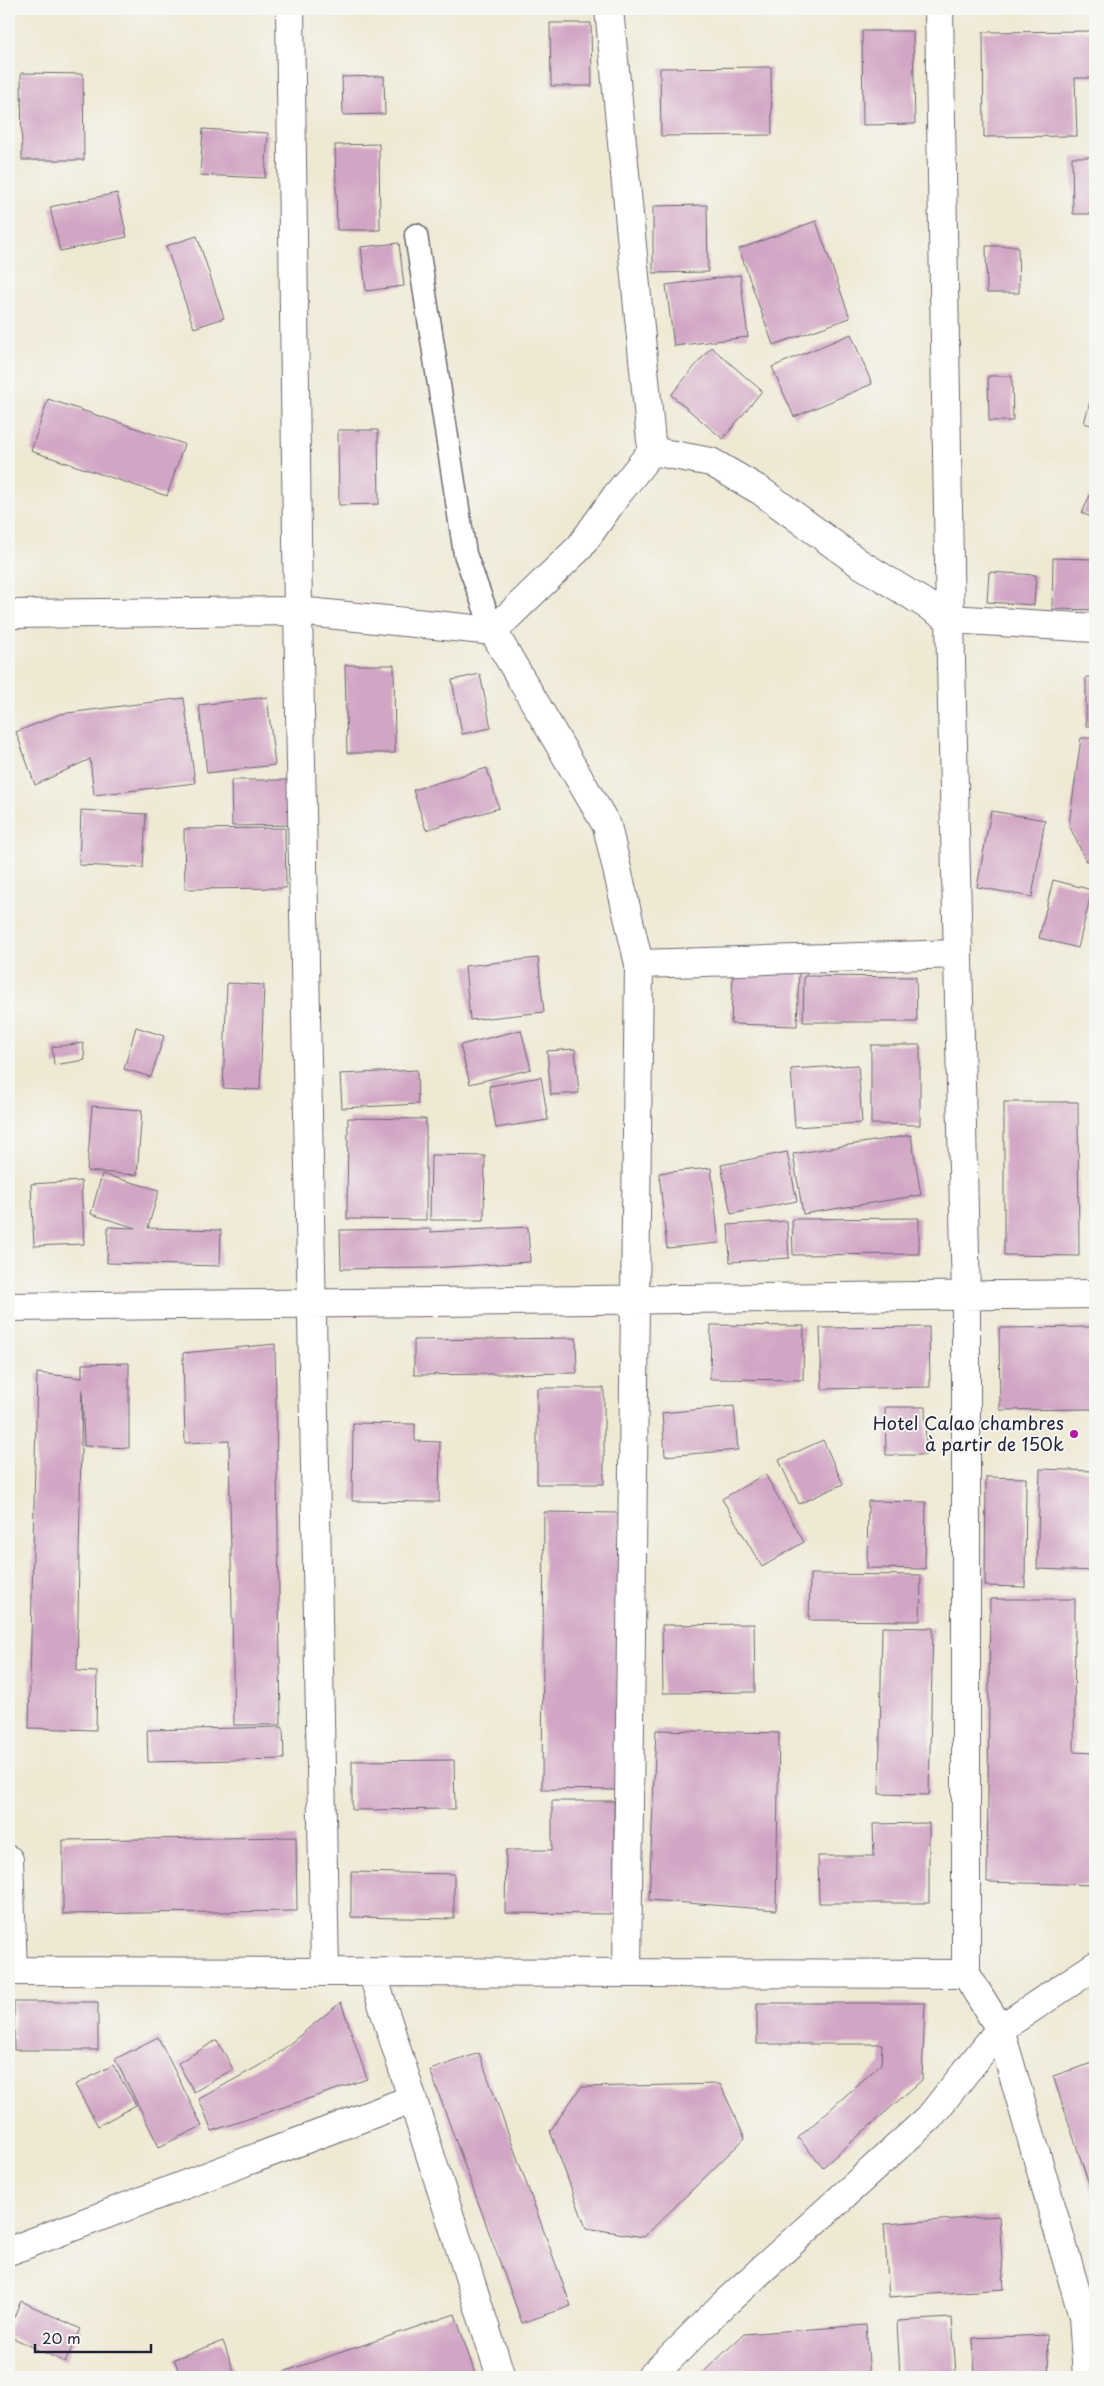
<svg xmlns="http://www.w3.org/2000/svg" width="1104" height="2386" font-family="'Playpen Sans',sans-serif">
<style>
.building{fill:#d1a5c4}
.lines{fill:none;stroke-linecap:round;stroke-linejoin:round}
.lane-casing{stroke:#6a6871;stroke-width:25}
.street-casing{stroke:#6a6871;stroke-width:30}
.secondary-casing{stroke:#6a6871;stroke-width:30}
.lane{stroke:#fff;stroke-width:22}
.street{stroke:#fff;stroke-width:28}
.secondary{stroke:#fff;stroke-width:28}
.poi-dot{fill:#b5179e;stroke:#f6f6f2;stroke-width:2}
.labels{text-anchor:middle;stroke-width:4;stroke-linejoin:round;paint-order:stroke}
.poi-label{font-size:18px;fill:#22223b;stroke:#f6f6f2;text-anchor:end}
</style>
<rect width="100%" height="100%" fill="#f6f6f2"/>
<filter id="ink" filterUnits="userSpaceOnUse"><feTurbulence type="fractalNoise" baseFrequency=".02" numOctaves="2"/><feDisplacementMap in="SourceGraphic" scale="10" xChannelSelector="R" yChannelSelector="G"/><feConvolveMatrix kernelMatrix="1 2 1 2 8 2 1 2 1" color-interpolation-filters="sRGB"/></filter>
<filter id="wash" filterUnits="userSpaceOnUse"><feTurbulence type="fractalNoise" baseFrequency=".0096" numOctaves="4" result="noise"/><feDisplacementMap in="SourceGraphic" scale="20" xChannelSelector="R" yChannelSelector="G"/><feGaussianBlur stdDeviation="1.12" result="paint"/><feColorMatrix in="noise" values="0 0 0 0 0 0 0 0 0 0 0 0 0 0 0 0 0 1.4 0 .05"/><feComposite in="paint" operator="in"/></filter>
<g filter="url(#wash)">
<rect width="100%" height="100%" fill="#efe9d4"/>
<g id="blocks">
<path class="building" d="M550 23H591L592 86H551Z
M862 31H913L915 124 863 125Z
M1095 31V78H1075L1077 136 984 137 983 32Z
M771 67 772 135 661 136 660 68Z
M21 73 83 74 84 160H22Z
M384 76 385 114 343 115 342 77Z
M203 129 268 133 265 178 200 175Z
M379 144 380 230H337L335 145Z
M1072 157H1095V214H1073Z
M117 193 127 237 60 251 50 207Z
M707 205 708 272 653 273V206Z
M816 221 850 318 773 345 739 249Z
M197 236 224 318 194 328 166 246Z
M399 243 404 286 366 291 361 247Z
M986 246H1018L1019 293H987Z
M740 275 748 337 674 346 666 285Z
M851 334 872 384 794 417 772 367Z
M711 347 762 391 723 439 671 395Z
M988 376H1012L1013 421H989Z
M1095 384V426L1084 423Z
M48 399 184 444 167 496 31 451Z
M338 430H378L379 504 339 505Z
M1095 484V519L1082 513Z
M1053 558 1095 559V610L1052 609Z
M989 572 1036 575 1034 605 987 602Z
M345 665H394L395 753H347Z
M480 674 491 728 462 734 452 680Z
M1086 677H1095V726H1086Z
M267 697 275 765 207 773 199 705Z
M184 698 195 783 94 795 90 759 35 785 16 732 60 714Z
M1081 738H1095V859L1086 861 1069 825Z
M487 768 499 808 426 830 413 790Z
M231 780H295L296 825 232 826Z
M81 810 146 814 143 868 79 865Z
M991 811 1045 820 1032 897 977 887Z
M285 828 286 888 185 889 184 829Z
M1053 880 1092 890 1078 948 1039 938Z
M538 958 544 1012 470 1020 465 966Z
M733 969 799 971 797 1026 731 1024Z
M804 976 916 977 917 1022H803Z
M227 983 264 985 260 1090 223 1088Z
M136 1027 164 1036 151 1077 124 1069Z
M521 1030 531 1069 470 1084 460 1045Z
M83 1043 85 1060 54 1065 52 1047Z
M871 1045H920V1125L871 1124Z
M575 1049 579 1093 551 1095 547 1051Z
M858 1065 862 1123 795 1127 791 1069Z
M417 1070 418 1104 342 1108 340 1074Z
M541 1077 548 1120 496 1128 489 1086Z
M1004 1102H1078L1079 1256 1004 1255Z
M92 1106 142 1110 137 1175 87 1171Z
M348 1118 426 1119V1220L347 1219Z
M911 1135 921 1195 803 1214 793 1154Z
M787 1152 797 1201 731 1214 721 1165Z
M431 1155 485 1156 484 1220H430Z
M711 1168 719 1243 667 1248 659 1173Z
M102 1174 159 1190 148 1228 221 1230 220 1266 107 1263 108 1227 136 1228 91 1214Z
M81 1181 84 1244 34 1246 31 1184Z
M919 1218V1254L793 1255 792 1219Z
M787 1221 789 1258 730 1262 728 1225Z
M528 1227 530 1262 431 1268 341 1269 340 1230 431 1229 430 1232Z
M711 1325 804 1326 803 1380 710 1379Z
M929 1327 930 1387 822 1389 820 1328Z
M1095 1327V1409L1000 1410 999 1328Z
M576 1338 577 1373 414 1375V1340Z
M275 1344 281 1725H234L229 1441 185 1443 183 1353Z
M129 1363V1448L84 1446 82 1389 77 1671 97 1672 96 1730 29 1728 37 1373 82 1378V1364Z
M537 1388H604V1484H537Z
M734 1406 738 1450 665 1456 662 1413Z
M885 1407H925L926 1455H886Z
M353 1423 415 1424V1441L440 1442 439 1502 352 1501Z
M823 1440 843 1484 799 1504 779 1460Z
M1040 1469 1095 1471V1571L1037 1569Z
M765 1474 804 1542 762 1567 722 1499Z
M986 1477 1026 1478 1025 1587 985 1586Z
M868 1501 926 1502 925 1569 867 1568Z
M544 1512 620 1513 617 1790 542 1789Z
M810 1574 921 1575 920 1621 809 1620Z
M990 1599H1075L1074 1752 1095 1753V1885L987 1882Z
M754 1624 755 1692 663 1693 662 1625Z
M882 1627 933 1628 929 1795 879 1794Z
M283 1727 284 1759 148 1762 147 1730Z
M656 1730 779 1733 776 1910 649 1900Z
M454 1760 455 1809 352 1810V1761Z
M552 1801H614V1914L505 1913 506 1850H552Z
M929 1823V1903H819L818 1856H874L873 1824Z
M296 1837 297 1911 63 1914V1840Z
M351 1872 454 1874V1919L351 1917Z
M14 2002H98V2050H14Z
M341 2002 367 2079 212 2131 199 2099 271 2059Z
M757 2003H925L922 2080 823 2167 798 2138 881 2064 882 2044H757Z
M158 2037 202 2126 159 2147 115 2059Z
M217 2040 233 2069 194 2092 178 2063Z
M479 2053 571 2306 522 2323 430 2070Z
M1095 2062V2202L1053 2076Z
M113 2065 136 2105 98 2126 75 2085Z
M720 2084 745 2138 644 2237 586 2228 550 2131 581 2087Z
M999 2216 1004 2289 889 2297 884 2224Z
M21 2301 81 2329 65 2362 9 2336V2328Z
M455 2314 476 2377H268Z
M952 2318 956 2373 900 2376 897 2321Z
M866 2325 870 2377H698L744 2334Z
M1047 2335 1049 2377H975L973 2338Z
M223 2341 236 2377H181L174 2359Z"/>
</g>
</g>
<g filter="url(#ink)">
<use href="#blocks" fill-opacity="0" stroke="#6a6871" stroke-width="1"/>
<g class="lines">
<defs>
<path id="lane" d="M416 235 465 554 493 631"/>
<path id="street" d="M290 9 298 611 325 1970
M939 9 950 619 966 1296V1974L1000 2029 1083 2316 1087 2377
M652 451 711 462 761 491 859 563 950 619 1095 628
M9 614 298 611 493 631 580 547 616 496 652 451 609 9
M493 631 607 826 639 964 627 1973
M639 964 958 954
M9 1307 1095 1294
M9 1860 13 1971
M9 1971 966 1974
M372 1972 501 2377
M9 2251 412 2099"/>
<path id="secondary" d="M651 2377 724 2304 929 2118 1000 2029 1095 1966"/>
</defs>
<use href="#lane" class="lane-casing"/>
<use href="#street" class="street-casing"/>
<use href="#secondary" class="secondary-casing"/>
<use href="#lane" class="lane"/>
<use href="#street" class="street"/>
<use href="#secondary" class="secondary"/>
</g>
</g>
<circle class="poi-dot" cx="1074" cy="1434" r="5"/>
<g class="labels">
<g class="poi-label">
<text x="1064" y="1430">Hotel Calao chambres<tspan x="1064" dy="21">à partir de 150k</tspan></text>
</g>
</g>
<rect width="1104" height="2386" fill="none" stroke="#f6f6f2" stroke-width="30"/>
<path d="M35 2344v8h116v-8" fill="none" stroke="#22223b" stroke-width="2.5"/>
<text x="42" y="2344" font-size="15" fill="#22223b" stroke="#f6f6f2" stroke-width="4" paint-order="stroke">20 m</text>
</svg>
